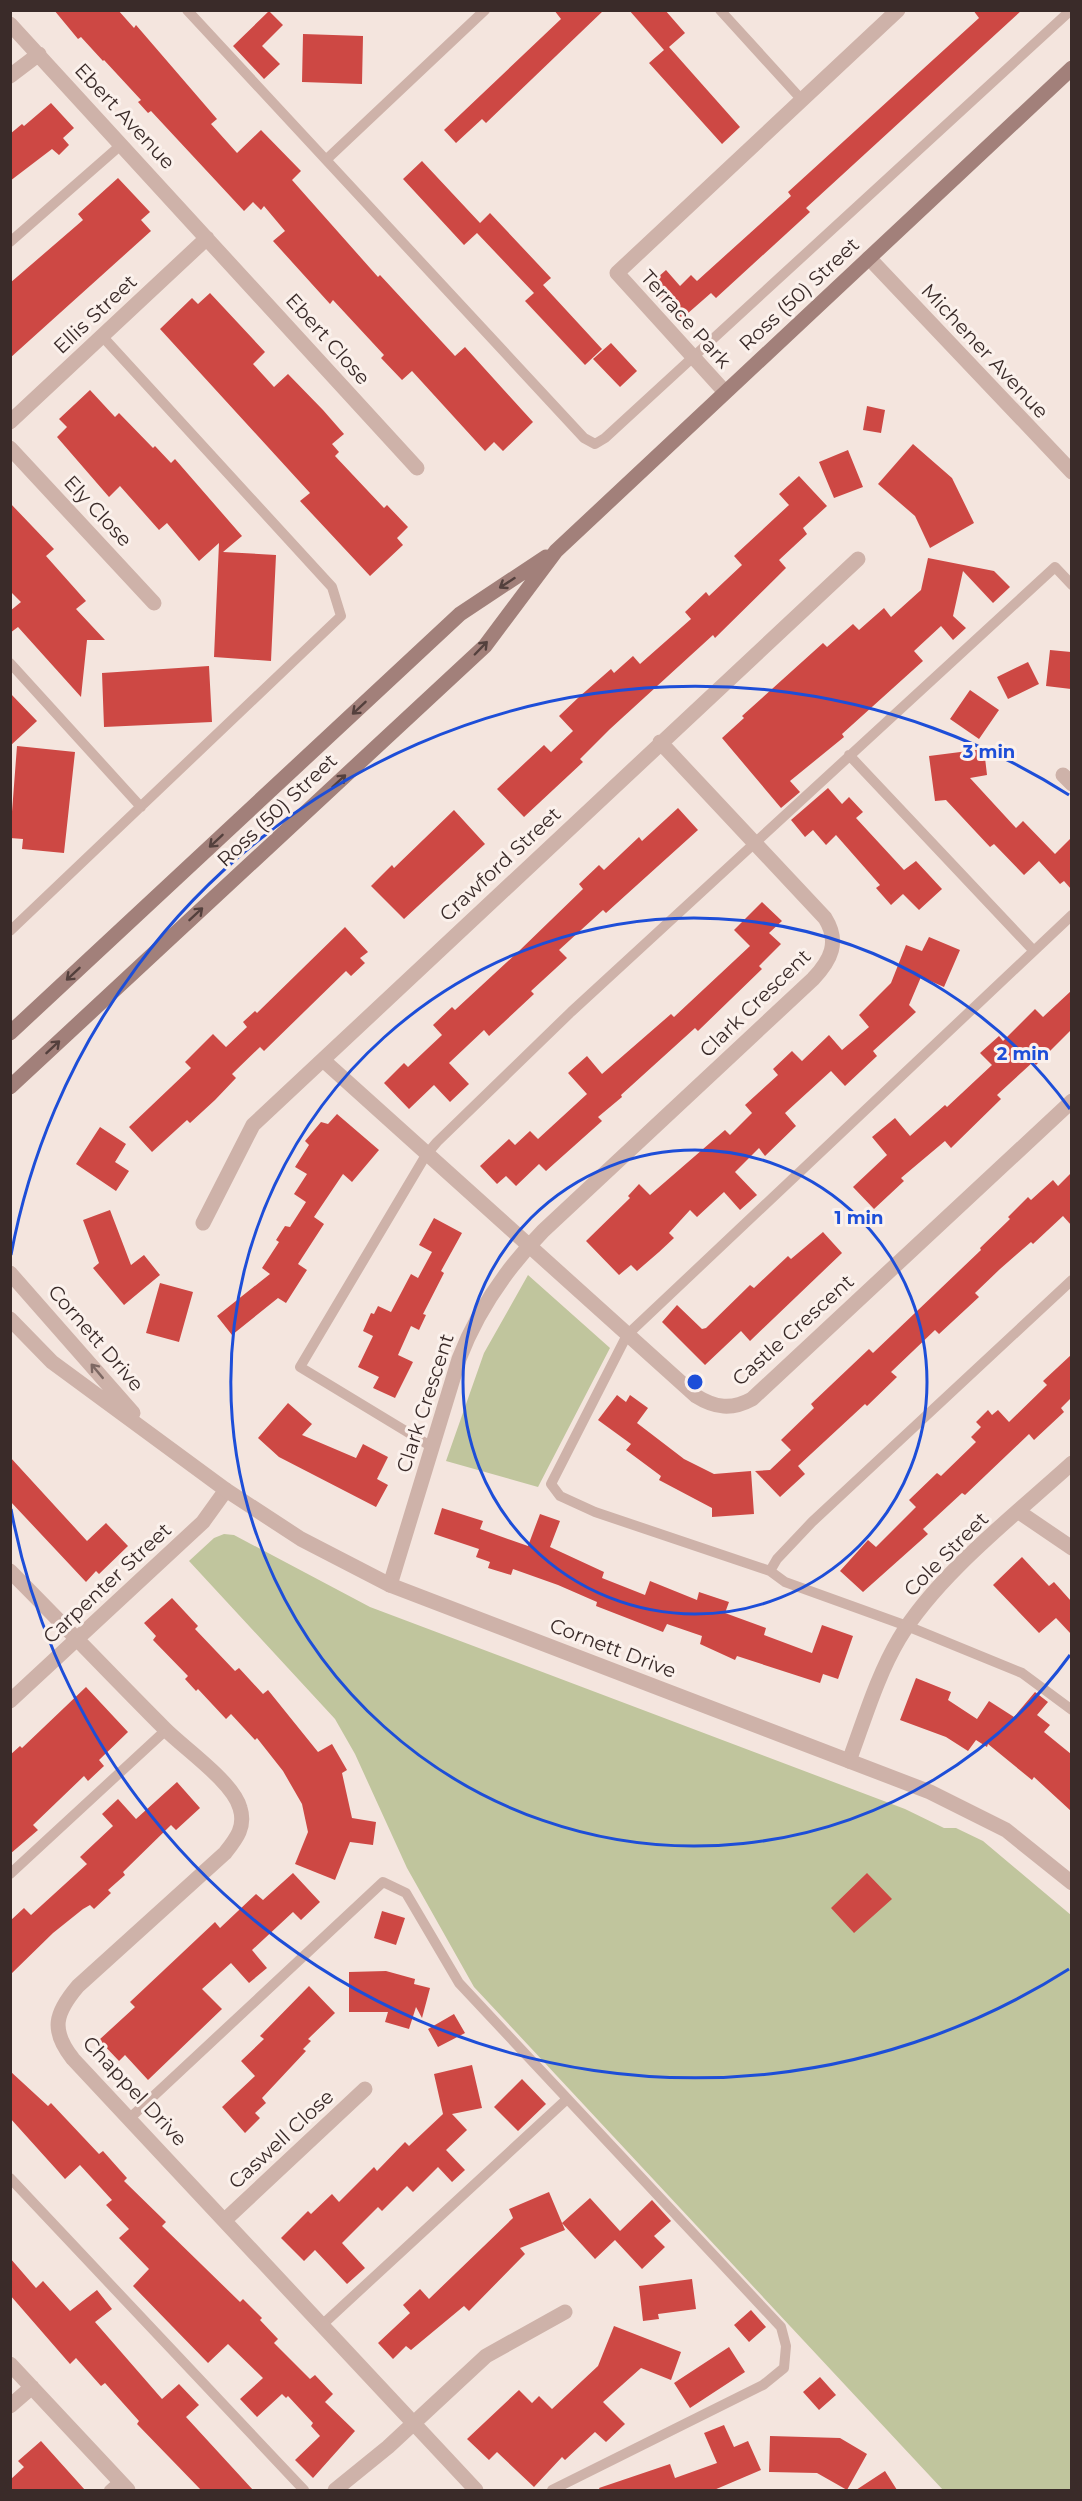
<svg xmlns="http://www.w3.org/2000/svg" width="1082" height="2501" font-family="Montserrat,sans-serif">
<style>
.green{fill:#c0c59d}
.building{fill:#cd4844}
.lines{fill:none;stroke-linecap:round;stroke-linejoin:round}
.service{stroke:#ceb2a9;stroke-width:10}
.minor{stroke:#ceb2a9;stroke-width:15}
.tertiary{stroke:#ceb2a9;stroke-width:15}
.secondary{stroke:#a2807a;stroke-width:15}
.oneway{stroke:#54403d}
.oneway2{stroke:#7d6863}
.ring{fill:none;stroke:#1d4ed8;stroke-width:3}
.labels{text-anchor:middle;stroke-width:6;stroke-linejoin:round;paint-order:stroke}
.street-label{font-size:20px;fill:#3a2b29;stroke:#fbf1ec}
.centre{fill:#1d4ed8;stroke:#fbf1ec;stroke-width:3}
.ring-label{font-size:18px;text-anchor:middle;font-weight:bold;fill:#1d4ed8;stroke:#fbf1ec;stroke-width:6;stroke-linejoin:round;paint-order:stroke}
</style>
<rect width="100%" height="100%" fill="#f4e5de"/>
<path class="green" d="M528 1275 610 1348 538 1487 446 1461 484 1353Z
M224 1534 234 1535 370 1607 905 1809 944 1828H956L983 1841 1071 1915V2490H943L474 1987 407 1868 355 1754 335 1719 189 1561 214 1538Z"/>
<path class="building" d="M54 10H118L134 28 136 25 217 119 211 124 237 153 261 130 301 171 292 180 378 277 380 275 455 356 465 347 533 422 503 451 494 442 485 451 412 371 402 380 381 358 384 355 333 300 330 304 273 241 285 231 264 206 261 210 253 202 244 211 151 111 148 113 138 102 141 100 104 60 103 61 81 37 78 39Z
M554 10H604L486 123 482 119 456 143 444 130 561 19Z
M629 10H665L685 33 669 47 740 127 722 144 649 63 664 50Z
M973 10H1022L806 208 810 212 716 298 711 293 679 321 648 286 666 270 680 286 691 275 697 281 791 196 788 192 979 18Z
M269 11 283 25 262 46 280 64 264 79 233 46Z
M303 34 363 36 362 84 302 82Z
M51 103 74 128 63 138 69 145 59 155 52 149 10 181V134L22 124 24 126Z
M422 161 480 223 490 213 551 278 543 285 602 349 585 365 525 301 534 293 477 233 464 245 403 179Z
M118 178 150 212 141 220 151 231 10 358V283L83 220 78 214Z
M210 293 265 352 253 364 274 387 288 374 323 410 344 434 332 444 339 452 335 456 384 508 387 505 408 527 397 538 403 545 370 576 300 501 310 493 160 329 192 298 198 304Z
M611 343 637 371 620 387 593 359Z
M90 390 115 417 119 413 153 448 155 446 171 463 175 459 242 536 223 552 276 555 271 661 214 657 219 543 199 561 167 523 159 530 120 486 109 497 57 437 67 427 59 419Z
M867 406 885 410 881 433 863 430Z
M913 444 952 478 974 523 930 548 915 516 878 484Z
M848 450 863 487 834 498 819 462Z
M799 476 827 506 803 528 807 534 779 560 786 568 715 638 713 635 610 729 580 759 583 762 524 817 497 789 544 745 551 752 573 731 559 716 579 697 611 669 614 673 633 656 640 664 691 619 685 612 706 592 709 596 742 565 734 556 789 505 779 494Z
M10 503 54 549 46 556 86 601 76 609 105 640H87L81 697 18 627 10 633V611L21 602 10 591Z
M928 558 994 571 1010 587 993 603 963 571 953 616 966 628 953 640 941 626 914 651 923 661 842 734 844 737 790 781 800 792 781 808 722 738 744 718 742 716 823 643 827 647 853 624 859 630 884 608 891 617 921 590Z
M1050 650 1071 652V689L1046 686Z
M1028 662 1039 684 1008 699 997 677Z
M209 666 212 722 104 727 102 673Z
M970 690 999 710 979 739 950 719Z
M10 693 37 721 10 746Z
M17 746 75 752 64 853 22 849 23 839 10 838Z
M984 749 987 775 970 778 1016 828 1023 821 1055 854 1071 838V889L1064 881 1060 884 1039 861 1024 875 994 844 990 847 946 800 935 801 929 756Z
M828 788 842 804 849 797 863 812 856 818 904 870 916 861 942 889 919 910 903 894 891 905 876 888 880 885 836 835 826 845 813 830 805 837 791 820Z
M678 808 698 830 606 913 603 910 559 950 567 958 531 991 534 994 489 1036 484 1030 449 1063 469 1084 450 1102 434 1085 409 1109 384 1083 404 1063 408 1067 442 1035 433 1025 452 1007 455 1010 519 951 583 889 579 884 599 865 604 870 639 837 642 841Z
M454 810 485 844 404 919 371 886 392 865 394 868Z
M762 902 782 921 769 933 781 944 759 966 762 969 698 1031 695 1028 621 1095 622 1097 598 1117 602 1121 546 1171 539 1164 516 1186 506 1176 497 1184 480 1166 509 1139 515 1145 530 1131 538 1139 587 1094 568 1073 587 1056 602 1074 671 1014 674 1017 750 946 734 930Z
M345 927 368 952 360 958 365 963 351 976 346 971 264 1051 260 1047 232 1074 236 1078 215 1100 190 1123 187 1120 152 1152 129 1127 191 1068 185 1062 213 1034 226 1047 247 1027 243 1022 255 1011 257 1013Z
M929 937 960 950 944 987 921 977 909 1005 916 1012 873 1051 877 1056 845 1086 831 1071 785 1113 796 1126 765 1156 759 1148 735 1172 757 1195 740 1210 724 1192 697 1217 690 1210 669 1233 674 1238 659 1252 637 1271 631 1265 619 1275 586 1241 630 1198 628 1196 639 1184 650 1195 725 1130 730 1135 752 1113 745 1105 778 1075 773 1069 792 1051 802 1061 829 1035 842 1050 869 1027 859 1015 891 983 906 945 922 951Z
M1071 991V1030L1036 1065 1033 1062 997 1095 1001 1099 951 1148 945 1141 901 1178 904 1181 874 1209 853 1187 887 1155 872 1137 895 1118 910 1136 945 1105 947 1107 992 1065 980 1053 999 1036 1003 1041 1035 1009 1043 1017Z
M337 1114 379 1150 352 1182 343 1174 314 1217 324 1224 298 1264 307 1270 286 1303 278 1298 232 1335 217 1316 270 1274 262 1268 279 1242 276 1240 285 1226 290 1227 306 1202 294 1194 307 1174 295 1167 309 1145 305 1141 321 1122 328 1124Z
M100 1127 126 1144 115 1162 129 1171 116 1191 76 1164Z
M1071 1173V1225L1063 1216 1033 1244 1031 1242 1000 1269 975 1293 979 1297 939 1334 935 1330 891 1372 897 1377 867 1406 865 1404 798 1466 805 1474 780 1497 755 1471 770 1470 791 1450 781 1440 814 1408 811 1404 869 1349 873 1353 981 1250 980 1248 1010 1219 1008 1217 1028 1197 1031 1200 1053 1180 1058 1186Z
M110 1210 131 1265 144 1255 160 1275 124 1305 93 1268 99 1263 83 1220Z
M434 1218 462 1233 441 1271 444 1273 423 1314 426 1315 419 1330 411 1326 398 1355 413 1362 395 1398 373 1388 379 1377 358 1367 373 1336 363 1331 371 1313 374 1314 378 1306 391 1312 411 1274 418 1278 432 1252 419 1245Z
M823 1232 842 1253 750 1341 741 1331 705 1365 662 1322 677 1305 702 1329 706 1328 750 1285 754 1288 788 1256 791 1259Z
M160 1283 193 1292 179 1342 146 1333Z
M1071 1355V1398L1061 1408 1064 1412 1034 1440 1029 1434 965 1495 962 1493 923 1529 928 1534 863 1592 840 1571 868 1540 876 1547 916 1507 909 1500 937 1473 941 1476 976 1442 971 1437 981 1427 976 1422 988 1410 992 1415 998 1410 1009 1422 1047 1385 1043 1381Z
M617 1395 626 1402 630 1395 648 1408 637 1423 684 1459 714 1474 751 1471 754 1514 712 1517V1508L659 1480 661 1476 626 1450 631 1444 598 1420Z
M288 1403 312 1424 302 1435 356 1458 363 1444 388 1457 377 1479 388 1485 376 1507 279 1457 258 1438Z
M10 1457 87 1541 106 1523 128 1546 99 1574 96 1571 86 1582 10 1501Z
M442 1508 483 1521 480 1529 528 1546 540 1514 560 1521 550 1547 604 1572 602 1578 645 1595 650 1581 697 1600 699 1592 729 1602 725 1613 766 1628 764 1635 812 1653 822 1625 853 1636 838 1679 823 1674 820 1683 737 1656 735 1660 700 1644 702 1636 667 1624 663 1632 596 1606 597 1602 558 1585 513 1569 511 1575 488 1568 490 1562 476 1557 479 1549 434 1534Z
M1022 1557 1049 1586 1054 1582 1071 1601V1634L1056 1618 1039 1633 993 1585Z
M172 1598 198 1626 195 1629 235 1671 239 1668 263 1694 268 1690 318 1752 332 1744 347 1770 342 1773 352 1818 376 1822 373 1845 350 1842 335 1880 295 1864 308 1832 302 1804 283 1771 257 1738 255 1740 231 1714 226 1719 198 1689 196 1691 185 1679 188 1676 153 1640 156 1636 144 1623Z
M916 1678 951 1692 948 1700 977 1719 989 1701 1014 1717 1035 1692 1048 1702 1037 1715 1050 1725 1044 1732 1071 1754V1811L1034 1777 1032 1780 988 1744 987 1747 976 1740 968 1751 946 1737 900 1720Z
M86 1687 128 1732 99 1760 104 1766 88 1781 84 1776 33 1825 38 1830 10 1854V1755L20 1746 22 1748Z
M177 1782 200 1808 176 1830 171 1825 123 1872 125 1875 108 1890 111 1893 94 1909 90 1905 83 1909 53 1933 10 1975V1921L24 1908 31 1915 87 1864 80 1857 113 1826 102 1814 118 1799 136 1819Z
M293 1873 320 1902 301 1920 293 1912 252 1950 267 1968 249 1983 231 1963 202 1989 222 2009 148 2080 125 2055 119 2061 99 2040 135 2007 130 2002 215 1922 220 1928 256 1894 263 1900Z
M867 1873 892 1899 854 1933 831 1908Z
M382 1911 405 1918 396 1945 374 1938Z
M386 1971 415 1979 414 1984 430 1988 422 2018 416 2007 409 2029 385 2022 388 2012H349V1972Z
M309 1986 335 2013 308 2039 311 2041 303 2049 306 2051 262 2098 266 2103 255 2113 260 2118 245 2133 222 2107 255 2076 241 2061 264 2039 260 2036Z
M454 2014 465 2033 438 2047 428 2029Z
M472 2065 482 2108 452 2114 467 2130 446 2150 465 2170 452 2182 438 2167 413 2192 407 2186 382 2211 378 2207 342 2243 365 2268 347 2284 315 2250 304 2261 281 2238 308 2211 311 2214 332 2194 339 2202 374 2167 377 2171 405 2142 409 2146 443 2114 434 2074Z
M10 2071 48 2106 51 2103 99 2154 103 2151 127 2178 124 2181 166 2222 162 2226 240 2302 243 2299 262 2318 260 2320 278 2339 274 2343 310 2379 315 2375 333 2394 325 2402 355 2431 313 2478 295 2460 320 2436 311 2426 313 2423 288 2396 286 2398 282 2394 257 2417 240 2399 263 2378 228 2344 208 2363 133 2286 149 2269 119 2238 129 2229 106 2205 112 2200 80 2165 65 2179 10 2118Z
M522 2079 546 2104 518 2131 494 2107Z
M549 2192 565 2230 520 2248 525 2254 469 2311 464 2306 411 2350 406 2346 393 2359 378 2343 410 2313 403 2305 420 2289 429 2299 513 2218 509 2209Z
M590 2198 620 2231 652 2200 671 2221 654 2236 665 2247 642 2269 615 2240 595 2259 562 2223Z
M10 2258 36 2288 43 2281 70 2311 97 2290 112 2309 95 2322 162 2399 179 2384 199 2405 186 2417 253 2490H201L137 2424 139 2421 105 2383 101 2386 76 2358 70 2364 10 2295Z
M692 2279 696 2309 658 2314 659 2319 643 2321 639 2286Z
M751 2310 766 2327 749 2342 734 2325Z
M614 2326 681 2352 671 2380 641 2368 603 2402 625 2424 606 2442 595 2432 565 2460 562 2457 534 2487 497 2452 489 2460 467 2439 519 2390 532 2403 539 2396 552 2409 598 2366Z
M729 2347 745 2372 690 2408 674 2383Z
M820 2377 836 2395 819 2410 803 2392Z
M724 2425 734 2447 748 2441 761 2470 714 2490H600L599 2488 670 2464 675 2478 717 2463 704 2433Z
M770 2436 840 2438 867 2454 847 2490 817 2473 769 2472Z
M41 2441 85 2490H10V2480L24 2467 18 2461Z
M885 2471 897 2490H856Z"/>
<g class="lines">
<path class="service" d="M187 10 584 438 595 444 605 438 1071 10
M720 10 802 100
M327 159 485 10
M10 242 122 144
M10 663 141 807
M849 755 1033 950
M1072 915 627 1335 551 1484 560 1496 595 1512 770 1571 785 1582 907 1626 1022 1673 1072 1710
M10 931 341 616 332 587 102 336
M432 1447 300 1367 426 1155 437 1142 571 1012 1055 567 1072 585
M770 1571 777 1559 812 1522 1072 1280
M10 1874 166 1730
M130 2118 383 1882 406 1893 459 1983 781 2327 786 2346 784 2368 763 2385 552 2490
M10 2178 304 2490
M322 2325 567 2099
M109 2490 119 2481"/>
<path class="minor" d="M10 24 417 468
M10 76 39 54
M725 392 617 273 898 10
M10 422 207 238
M10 448 154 603
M1063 775 1072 784
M323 1060 696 1396C715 1408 732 1410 752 1399L1072 1101
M203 1223 253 1125 858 559
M1019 1512 1072 1548
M10 1571C62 1623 113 1677 165 1729 185 1749 233 1782 240 1808 246 1827 236 1839 225 1853L78 1986C55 2013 50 2030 73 2059L476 2490
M390 1585 459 1359C478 1309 506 1269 543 1231L813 979C831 960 840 942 825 918L660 742
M10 1701 203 1522 226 1490
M849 1761C864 1721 877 1676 899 1639 937 1575 1016 1514 1072 1463
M226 2219 365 2089
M10 2364 128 2490
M10 2406 32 2387
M335 2490 388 2447 486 2356 565 2312"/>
<path class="tertiary" d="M869 258 1072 472
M10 1273 133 1413
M10 1319 52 1362 226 1490 301 1539 390 1585 930 1792 1006 1830 1072 1883"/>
<path class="secondary" d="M10 1033 460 614 546 557
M10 1087 485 646 556 551 1072 68"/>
</g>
<defs><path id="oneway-shaft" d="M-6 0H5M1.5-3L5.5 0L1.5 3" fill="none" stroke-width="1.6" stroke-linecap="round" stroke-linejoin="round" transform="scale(1.5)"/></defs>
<g class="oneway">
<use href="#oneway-shaft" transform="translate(507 583) rotate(147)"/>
<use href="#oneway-shaft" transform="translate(481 648) rotate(-46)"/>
<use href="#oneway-shaft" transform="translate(359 708) rotate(137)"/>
<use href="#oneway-shaft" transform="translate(339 781) rotate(-43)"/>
<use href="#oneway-shaft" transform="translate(216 841) rotate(137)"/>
<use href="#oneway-shaft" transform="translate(196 914) rotate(-43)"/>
<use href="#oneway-shaft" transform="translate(73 974) rotate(137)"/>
<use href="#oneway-shaft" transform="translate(53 1047) rotate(-43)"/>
</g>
<use class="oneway2" href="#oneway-shaft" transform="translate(97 1371) rotate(-130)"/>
<g class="ring">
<circle cx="695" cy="1382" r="232"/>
<path d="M1070 1655A464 464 0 1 1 1070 1109"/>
<path d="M1069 1969A696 696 0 0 1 11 1509M11 1255A696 696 0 0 1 1069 795"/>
</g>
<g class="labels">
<g class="street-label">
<text transform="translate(125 116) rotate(47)" y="7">Ebert Avenue</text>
<text transform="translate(799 294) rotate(-43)" y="7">Ross (50) Street</text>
<text transform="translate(95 314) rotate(-43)" y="7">Ellis Street</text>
<text transform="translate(686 319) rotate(48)" y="7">Terrace Park</text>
<text transform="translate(328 339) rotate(48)" y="7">Ebert Close</text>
<text transform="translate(985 351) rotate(47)" y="7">Michener Avenue</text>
<text transform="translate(98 511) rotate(47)" y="7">Ely Close</text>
<text transform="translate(277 810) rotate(-43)" y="7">Ross (50) Street</text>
<text transform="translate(500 864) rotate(-43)" y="7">Crawford Street</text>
<text transform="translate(755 1003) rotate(-44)" y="7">Clark Crescent</text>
<text transform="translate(793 1330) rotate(-42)" y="7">Castle Crescent</text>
<text transform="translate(96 1338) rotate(49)" y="7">Cornett Drive</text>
<text transform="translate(425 1403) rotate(-72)" y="7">Clark Crescent</text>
<text transform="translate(946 1554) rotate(-45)" y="7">Cole Street</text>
<text transform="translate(107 1583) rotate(-43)" y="7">Carpenter Street</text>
<text transform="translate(613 1648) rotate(21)" y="7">Cornett Drive</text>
<text transform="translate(135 2091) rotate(47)" y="7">Chappel Drive</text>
<text transform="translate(281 2139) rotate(-43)" y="7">Caswell Close</text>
</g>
</g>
<circle cx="695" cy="1382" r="9" class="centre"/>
<g class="ring-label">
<text x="989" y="758">3 min</text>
<text x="1023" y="1060">2 min</text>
<text x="859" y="1224">1 min</text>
</g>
<rect width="1082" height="2501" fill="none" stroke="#3a2b29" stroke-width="24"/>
</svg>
